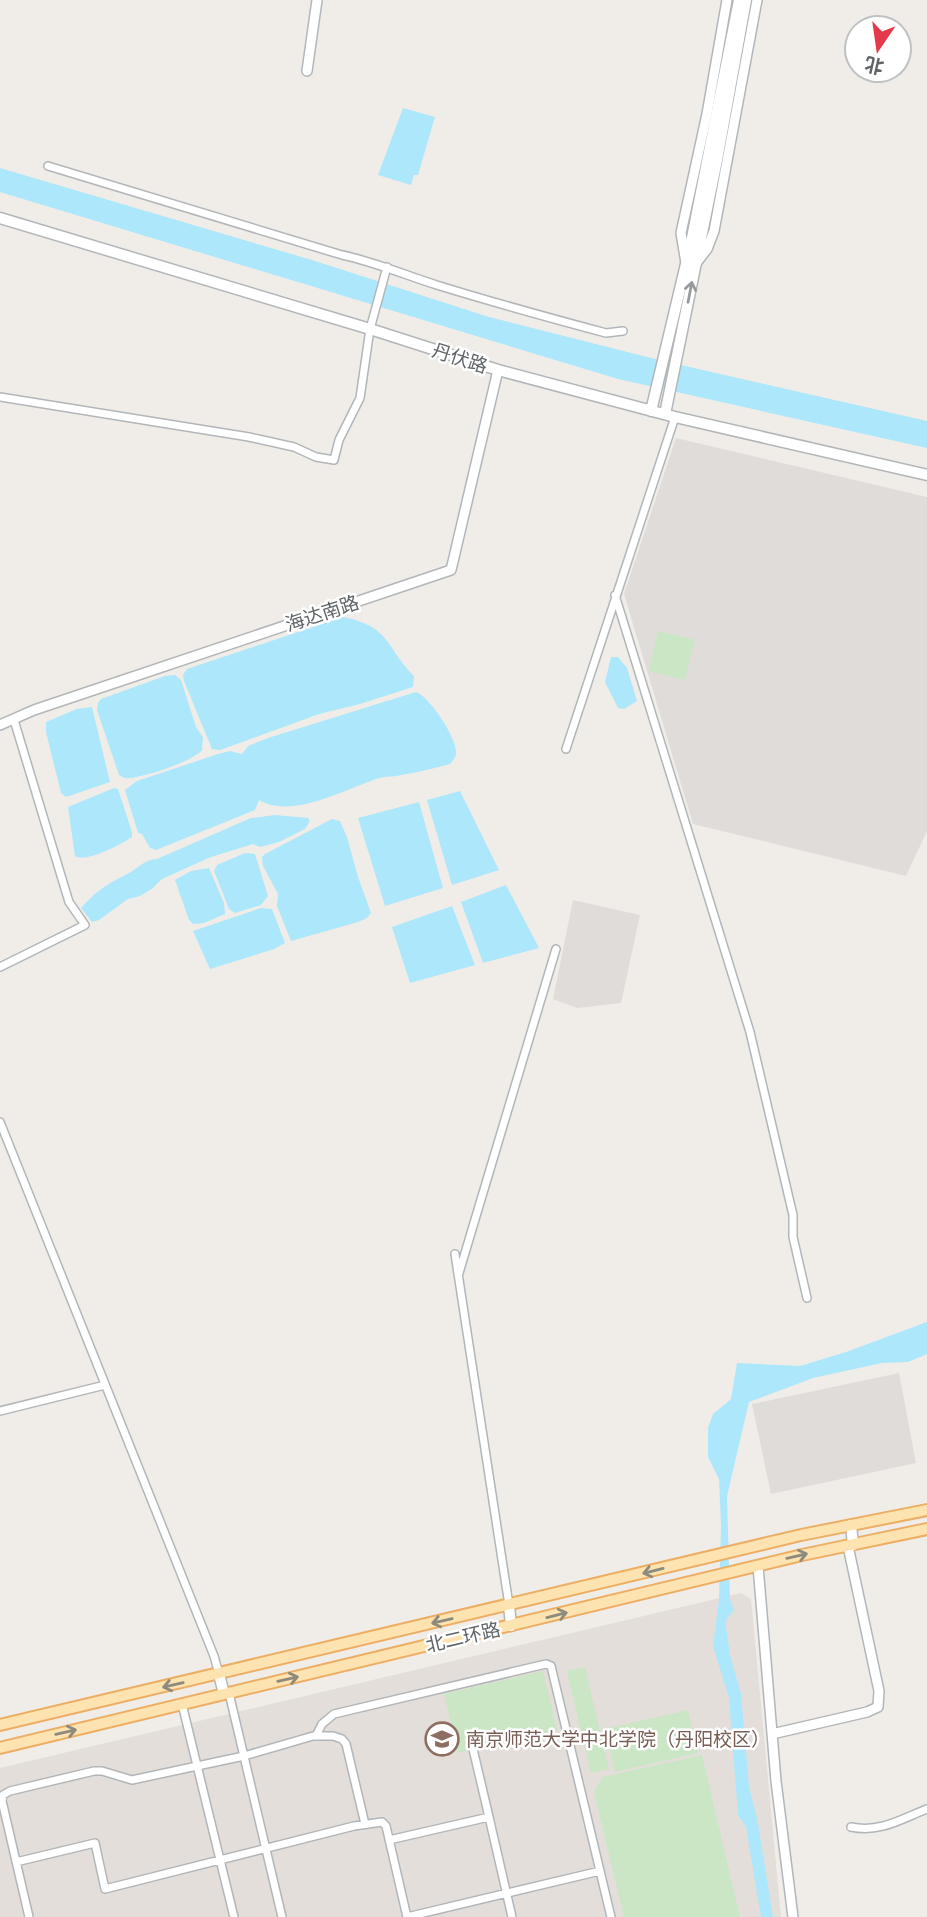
<svg xmlns="http://www.w3.org/2000/svg" width="927" height="1917" font-family="Manrope,'Noto Sans SC',sans-serif">
<style>
.industrial{fill:#dfdcda}
.education{fill:#e3ded9}
.green{fill:#cbe6c5}
.water{fill:#ace7fc}
.lines{fill:none;stroke-linecap:round;stroke-linejoin:round}
.minor-casing{stroke:#b2b6b9;stroke-width:10}
.tertiary-casing{stroke:#b2b6b9;stroke-width:12}
.secondary-casing{stroke:#b2b6b9;stroke-width:13}
.primary-casing{stroke:#edae64;stroke-width:14}
.minor{stroke:#fff;stroke-width:7}
.tertiary{stroke:#fff;stroke-width:9}
.secondary{stroke:#fff;stroke-width:10}
.primary{stroke:#fce3b0;stroke-width:10}
.oneway{stroke:#979a9c}
.oneway2{stroke:#8e8a7d}
.labels{text-anchor:middle;stroke-width:5;stroke-linejoin:round;paint-order:stroke}
.street-label{font-size:19px;fill:#5f6467;stroke:#fff}
.education-label{font-size:19px;fill:#785e54;stroke:#fff;text-anchor:start}
</style>
<rect width="100%" height="100%" fill="#f0ede8"/>
<path class="industrial" d="M676 438 927 497V831L906 876 693 824 624 594Z
M573 900 640 915 621 1003 577 1008 553 999Z
M899 1373 916 1463 771 1494 752 1404Z"/>
<path class="education" d="M741 1593 751 1599 781 1917H0V1768Z"/>
<path class="green" d="M658 631 695 640 685 680 649 671Z
M585 1667 609 1769 591 1773 567 1671Z
M543 1671 557 1730 458 1753 444 1694Z
M688 1710 698 1753 615 1772 605 1729Z
M702 1755 740 1917H624L594 1792 603 1777Z"/>
<path class="water" d="M403 108 435 117 418 175H414L411 185 378 175Z
M0 168 312 260 489 317 659 360 927 421V448L618 379 0 192Z
M343 617C392 627 385 647 414 676L413 687 360 704 319 714 220 750 212 749 184 681 183 675 187 669Z
M611 657H618L627 668 637 701 624 709 618 708 605 682Z
M175 675 181 680 196 727 203 737 202 750C194 761 144 777 130 778 125 779 123 777 119 775L97 710 98 703 101 699 165 676Z
M416 692C429 696 458 739 456 754 455 759 453 760 450 764 433 769 414 773 396 776 391 777 385 776 380 778 346 788 293 820 259 800L255 810 156 850 150 848 142 834 138 833 125 790 137 781 218 754 230 751 242 754 248 746 268 738Z
M92 707 110 782 66 797 61 793 46 732V722L77 709Z
M114 788 118 789 132 832V837C120 845 86 863 75 856L68 807Z
M460 791 499 870 452 885 427 800Z
M419 802 443 888 385 906 358 818Z
M275 815 308 818 310 821 305 829 279 842 260 847 253 844 211 857 162 879 153 888 140 896 128 899 99 920 92 922 81 908C99 889 104 886 127 874 138 869 144 859 157 859L251 818Z
M332 819 340 821 347 837 358 877 371 913 367 918 358 922 291 941 277 906 278 894 263 866 262 857 265 854Z
M245 853 255 854 268 896 261 905 235 913 229 909 214 871 217 865Z
M209 868 224 903 225 914 204 923 193 924 189 920 175 880 191 871Z
M506 885 539 948 483 963 461 902Z
M452 906 475 965 410 983 392 927Z
M261 908 272 909 285 943 274 949 210 969 193 931Z
M927 1322V1354L908 1362 882 1363 813 1378 749 1402 727 1496 730 1600 734 1610 725 1621 730 1655 741 1694 749 1787 757 1818 773 1917H761L746 1827 738 1815 729 1698 713 1646 719 1600 721 1526 719 1479 708 1457V1428L713 1414 731 1399 737 1363 800 1366 846 1352Z"/>
<g class="lines">
<defs>
<path id="minor" d="M48 166 342 255C376 262 407 276 440 286 495 303 550 318 606 333L623 331
M0 397 249 437 294 447 316 457 334 460 339 440 360 398 370 329 387 267
M615 595 750 1032 793 1215V1237L807 1298
M566 749 675 417
M0 967 85 925 69 902 14 720
M0 1122 214 1656 219 1674
M455 1254 509 1605
M459 1273 556 949
M0 1411 105 1385
M229 1693 282 1917
M182 1704 234 1917
M316 1736 322 1724 334 1714 546 1664 551 1666 611 1917
M489 1817 512 1917
M851 1827C880 1833 901 1819 927 1809
M389 1840 489 1817 473 1749
M16 1862 95 1843 105 1889 354 1826 382 1822 386 1826 407 1917
M29 1917 2 1801 3 1795 10 1791 94 1771H102L132 1780 244 1756 313 1736H333L342 1739 346 1744 365 1824
M407 1917 600 1871"/>
<path id="tertiary" d="M307 71 317 0
M697 262 707 249 714 231 757 0
M686 263 681 233 707 114 727 0
M0 725 34 710 451 570 498 370
M758 1566 776 1781 793 1917
M772 1734 867 1712 878 1707 879 1691 848 1546"/>
<path id="secondary" d="M0 218 370 329 498 370 675 417 927 475
M651 411 691 243 739 0
M665 414 717 160 746 0
M851 1525 853 1545
M509 1605 511 1626
M219 1674 224 1694"/>
<path id="primary" d="M0 1725 801 1535 927 1510
M0 1748 802 1555 927 1529"/>
</defs>
<use href="#minor" class="minor-casing"/>
<use href="#tertiary" class="tertiary-casing"/>
<use href="#secondary" class="secondary-casing"/>
<use href="#primary" class="primary-casing"/>
<use href="#minor" class="minor"/>
<use href="#tertiary" class="tertiary"/>
<use href="#secondary" class="secondary"/>
<use href="#primary" class="primary"/>
</g>
<defs><path id="oneway-shaft" d="M-6 0H5M1.5-3L5.5 0L1.5 3" fill="none" stroke-width="1.6" stroke-linecap="round" stroke-linejoin="round" transform="scale(1.75)"/></defs>
<use class="oneway" href="#oneway-shaft" transform="translate(690 292) rotate(-79)"/>
<g class="oneway2">
<use href="#oneway-shaft" transform="translate(797 1556) rotate(-13)"/>
<use href="#oneway-shaft" transform="translate(653 1571) rotate(166)"/>
<use href="#oneway-shaft" transform="translate(557 1615) rotate(-14)"/>
<use href="#oneway-shaft" transform="translate(442 1621) rotate(167)"/>
<use href="#oneway-shaft" transform="translate(288 1679) rotate(-13)"/>
<use href="#oneway-shaft" transform="translate(173 1685) rotate(167)"/>
<use href="#oneway-shaft" transform="translate(66 1732) rotate(-13)"/>
</g>
<defs>
<symbol id="university-ring" viewBox="-11 -11 22 22"><circle r="9.5" fill="#fff" stroke="#8d6e63" stroke-width="1.5"/><path d="M0-5L7-2L0 1L-7-2ZM-4 1L0 2.5L4 1V4Q0 6-4 4Z" fill="#8d6e63"/></symbol>
</defs>
<g fill-rule="evenodd">
<use href="#university-ring" x="423" y="1720" width="38" height="38"/>
</g>
<g class="labels">
<g class="street-label">
<text transform="translate(460 358) rotate(18)" y="7">丹伏路</text>
<text transform="translate(322 613) rotate(-18)" y="7">海达南路</text>
<text transform="translate(463 1637) rotate(-13)" y="7">北二环路</text>
</g>
<g class="education-label">
<text x="466" y="1746">南京师范大学中北学院（丹阳校区）</text>
</g>
</g>
<g transform="translate(878 49) rotate(193)"><circle r="33" fill="#ffffff" stroke="#bfc1c2" stroke-width="2"/>
<path d="M0-5L12 26L0 18L-12 26Z" fill="#e43a4b"/>
<text y="-10" font-size="19" font-weight="bold" text-anchor="middle" fill="#5f6467">北</text>
</g>
</svg>
